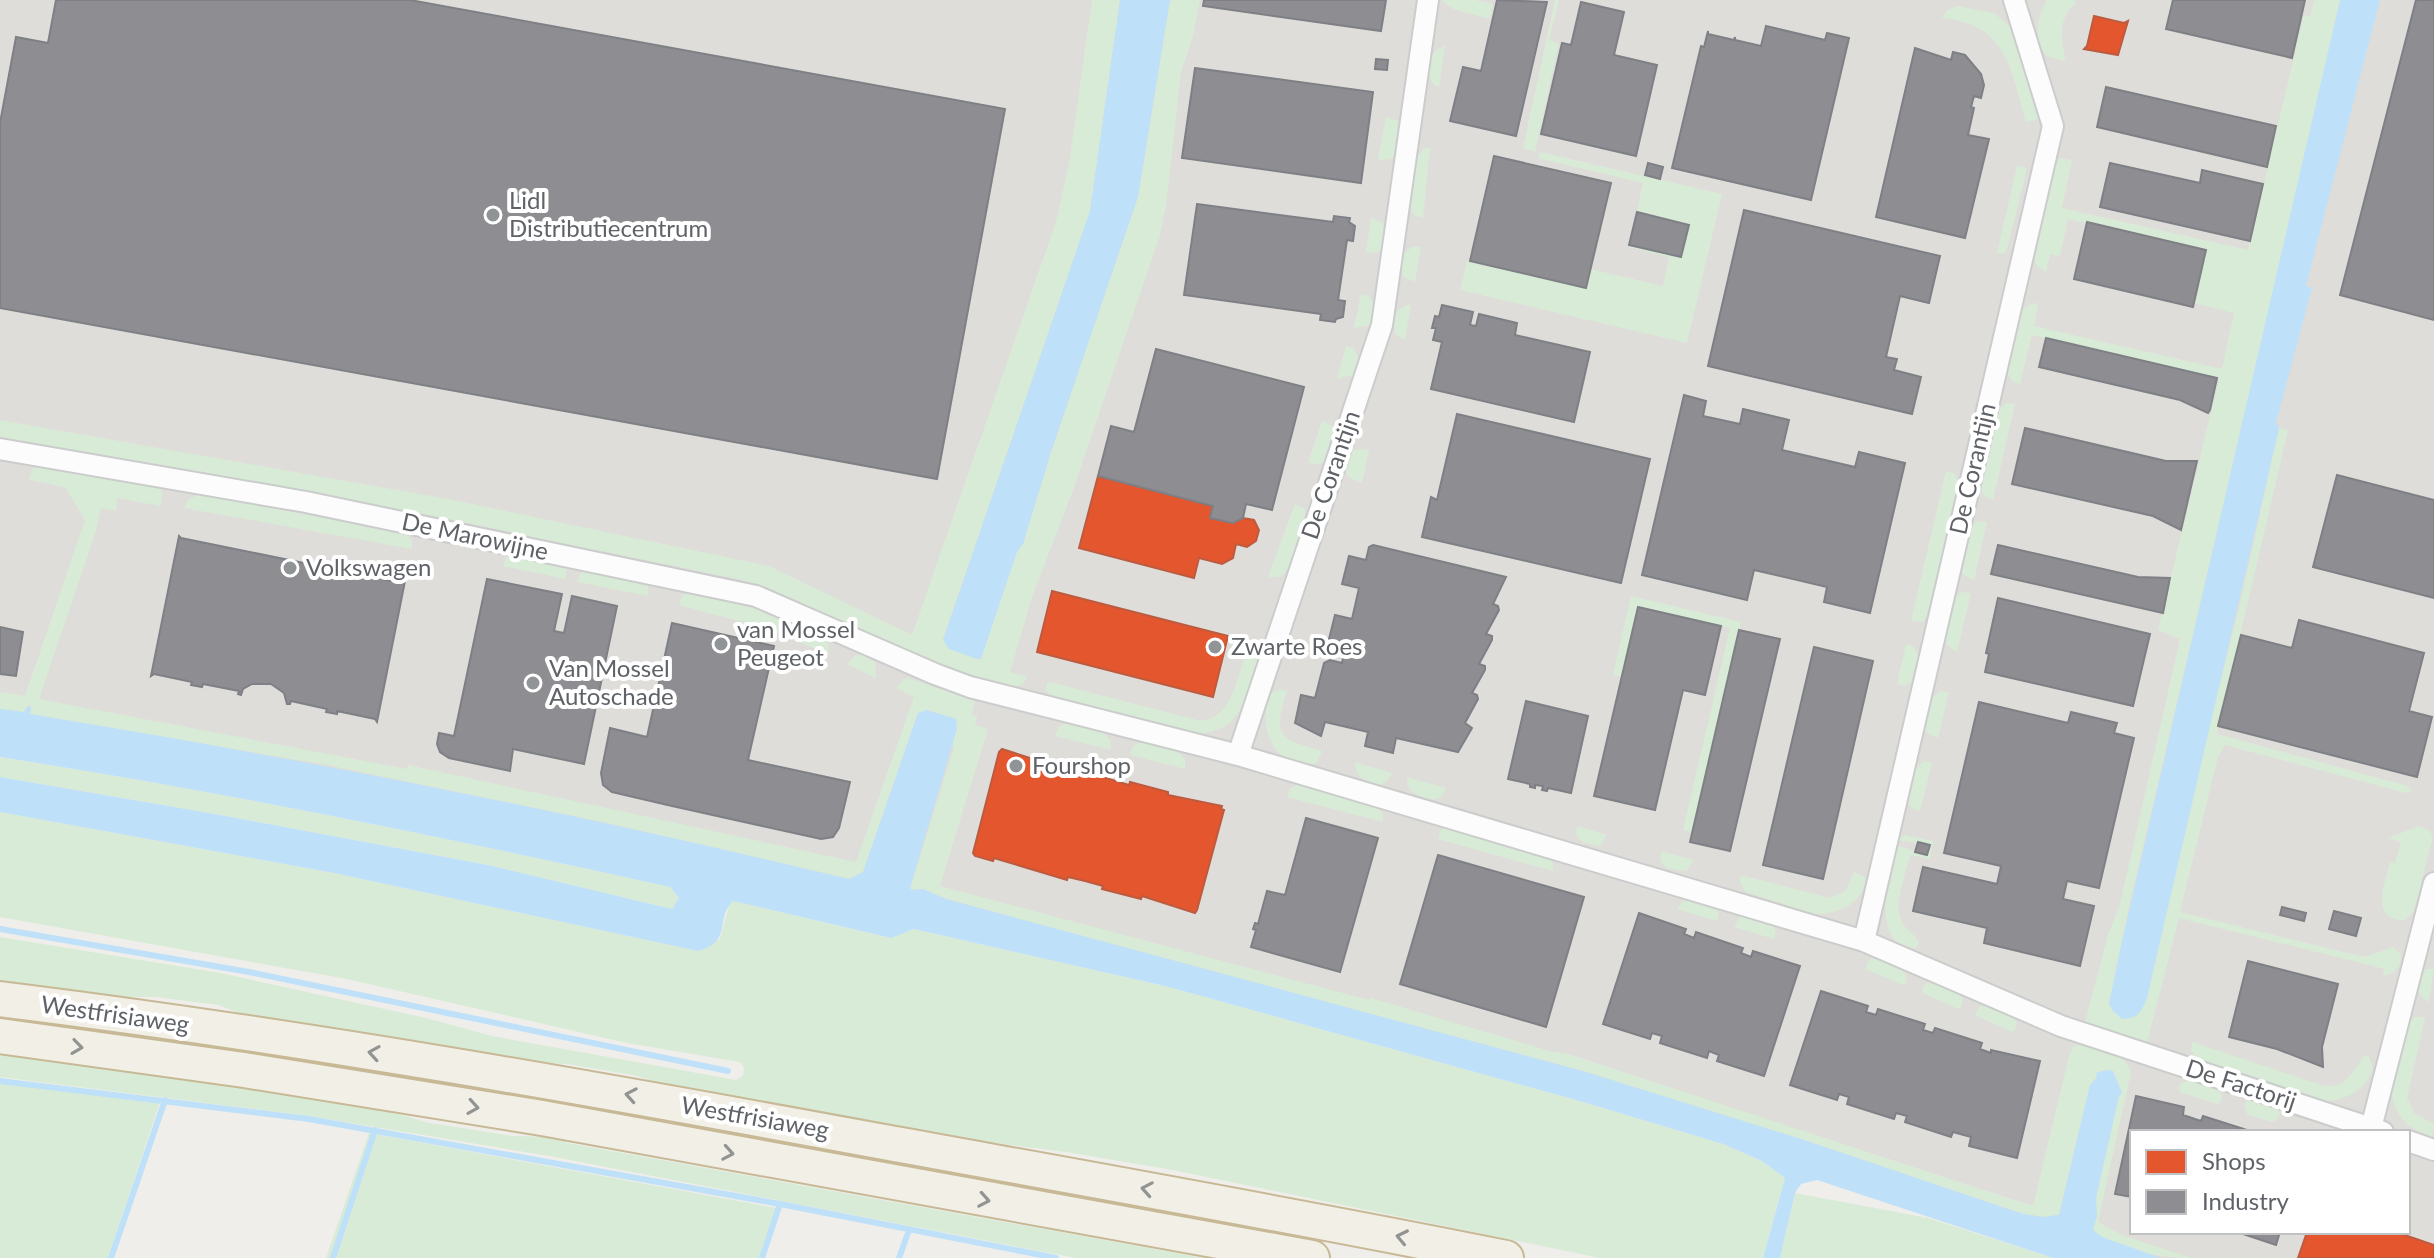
<svg xmlns="http://www.w3.org/2000/svg" width="2434" height="1258" font-family="Lato,sans-serif">
<style>
.industrial{fill:#dfddda;fill-rule:evenodd}
.green{fill:#d8ebd6}
.water{fill:#bfe0f9}
.shops{fill:#e4572e;stroke:#bc5b3f;stroke-width:2}
.industry{fill:#8d8d92;stroke:#7f8085;stroke-width:2}
.lines{fill:none;stroke-linecap:round;stroke-linejoin:round}
.stream{stroke:#bfe0f9;stroke-width:6}
.minor-casing{stroke:#cbcccc;stroke-width:24}
.trunk-casing{stroke:#c8b996;stroke-width:38}
.minor{stroke:#fdfcfc;stroke-width:20}
.trunk{stroke:#f2f0e6;stroke-width:34}
.oneway{stroke:#929494}
.poi-dot{fill:#919496;stroke:#fff;stroke-width:3}
.labels{text-anchor:middle;stroke-width:8;stroke-linejoin:round;paint-order:stroke}
.poi-label{font-size:24px;fill:#5f6368;stroke:#fff;text-anchor:start}
.street-label{font-size:24px;fill:#5f6368;stroke:#fff}
</style>
<rect width="100%" height="100%" fill="#efeeea"/>
<path class="industrial" d="M0 0H2434V1258H2118L1781 1149 925 922 0 744ZM2132 1132H2408V1232H2132Z"/>
<path class="green" d="M1092 0H1120L1090 211 943 639 977 658H980L1017 551 1023 544 1051 452 1138 197 1170 0H1200L1193 36 1181 72 1166 206 1159 238 1072 493 1032 597 1010 672 1027 676 1024 683 1014 688 939 668 772 589 742 580 359 501 0 438V420L448 499 769 566 912 635 1056 222 1069 164Z
M1441 0H1475L1493 4 1490 19 1453 9Z
M1555 0H1559L1549 40 1559 43 1535 152 1523 148Z
M2047 0H2074L2076 3C2057 18 2061 40 2066 61L2048 57C2033 41 2036 18 2047 0Z
M2314 0H2340L2335 29 2129 907 2109 1004 2122 1019 2137 1016 2241 599 2279 428 2288 430 2217 734 2408 786 2412 792 2406 793 2225 745 2218 757 2180 912 2364 957 2393 947 2401 954C2401 966 2396 975 2383 975L2384 969 2373 966 2179 918 2147 1043 2085 1022 2108 935 2120 904 2180 639 2158 630 2219 379 2032 335 2020 384 2012 381 2007 373 2021 310 2033 303 2038 304 2034 326 2222 369 2234 313 2194 303 2206 250 2068 219 2060 256 2050 254 2046 272 2037 266 2033 257 2055 166 2060 158 2072 160 2062 208 2248 250 2304 15 2310 17Z
M1957 6 1994 13 2010 27 2040 119 2026 122C2011 70 2007 24 1942 18L1947 11Z
M1445 46 1439 87C1420 79 1427 50 1445 46Z
M1386 117 1398 121C1402 132 1399 150 1391 159L1378 160Z
M1430 147 1423 218 1414 215 1410 207 1416 159 1423 149Z
M1540 152 1722 194 1687 343 1460 290 1467 261 1586 288 1590 269 1663 286 1669 257 1629 247 1643 183 1538 158Z
M2017 166 2027 168 2007 249 2005 253H1997Z
M1371 218 1383 223C1386 232 1386 244 1379 252L1366 253Z
M1412 247H1421L1415 282 1403 277 1401 270 1403 254Z
M1361 294 1369 296 1375 306 1370 325 1354 328Z
M1407 305H1411L1405 340 1397 336C1390 323 1393 311 1407 305Z
M1346 346 1354 349 1360 360 1353 375 1337 379Z
M2007 403 2015 404 1993 500 1984 496 1980 486 1998 410Z
M1322 421 1334 427 1335 434 1325 462 1317 464 1308 463Z
M1359 449 1369 450 1362 483 1348 477 1346 469 1352 451Z
M38 466 157 486 162 492 161 506 117 498 116 511 101 508 95 534 39 699 407 769 408 765 856 862 914 697 896 688 904 679 908 678 975 701 972 715 977 716 975 725 988 729 940 886 1369 1000 1371 998 1553 1052 1565 1053 2033 1206 2069 1056 2073 1047 2080 1044C2099 1050 2126 1051 2131 1073L2098 1222 2124 1236 2192 1258C2163 1258 2115 1251 2093 1230L2097 1216 2096 1198 2119 1096V1087L2113 1071 2107 1070 2090 1085 2059 1215 2043 1217 2023 1214 1798 1138 1586 1072 946 899 923 889 912 890 910 889 953 750V718L927 710 918 713 863 872 850 879 607 823 327 765 30 714 31 707 27 706 25 712 0 709V692L25 696 85 520 65 487 29 480 32 469Z
M1946 471 1954 473 1959 483 1927 615 1923 622 1911 621Z
M199 494 405 533 412 540V549L184 508 188 500Z
M1295 504 1304 508C1310 521 1293 570 1280 577H1268Z
M1977 521 1987 522 1974 581 1963 574C1959 560 1966 531 1977 521Z
M514 554 558 563 566 569V579L503 566 506 557Z
M588 569 645 582 648 587V596L577 582 580 573Z
M690 591C714 596 767 602 781 622L780 632 679 605 682 596Z
M1960 592 1971 593 1957 652 1947 645C1943 631 1950 602 1960 592Z
M1631 596 1741 622 1692 832 1683 830 1730 628 1638 607 1621 677 1613 675Z
M809 632 828 639 829 655 800 642Z
M1248 642 1258 649 1260 655C1247 694 1243 736 1192 733L1054 698 1046 691 1047 683 1050 682 1197 720C1233 725 1240 668 1248 642Z
M1906 644 1913 646 1919 656 1911 682 1904 686 1897 684Z
M856 655H863L875 662 876 678 847 664Z
M1280 689 1287 691C1273 736 1277 738 1322 751L1317 763C1276 773 1256 727 1270 694Z
M1941 691 1949 692 1938 738 1928 734 1924 726 1930 699Z
M1066 723 1102 732 1111 740V750L1055 736 1059 727Z
M1141 742 1177 751 1185 759V769L1130 755 1133 746Z
M0 757C225 792 448 838 670 887L679 898 672 909 488 865 215 814 0 777Z
M1924 761 1932 763 1920 811C1913 810 1909 807 1907 800L1915 769Z
M1355 762 1392 773 1388 780 1381 785C1366 781 1356 780 1355 762Z
M1407 777 1446 788 1442 796 1435 800C1420 796 1407 795 1407 777Z
M1298 784 1374 805 1383 813V822L1287 797 1291 788Z
M0 812 334 873 698 951 720 939 729 905 733 901 890 938 914 929 1169 987 1583 1102 1723 1144 1762 1161 1785 1178 1763 1258H1600L1173 1170 1066 1152 874 1128 701 1096 637 1076 568 1064 511 1062 259 1021 219 1005 155 997H111L0 985V937L220 973 426 1018 492 1036 736 1080 743 1076 744 1068 740 1062 627 1043 347 979 0 917Z
M1449 826 1549 857 1553 862V871L1438 839 1441 830Z
M1577 826 1607 835 1600 846 1583 843 1576 835Z
M2419 826 2429 830 2433 837 2414 911 2405 920C2369 921 2385 883 2390 862L2395 863 2401 842 2388 838Z
M1905 835 1933 841 1930 859 1910 855C1906 874 1892 905 1903 924 1908 932 1916 934 1919 943L1916 948C1867 946 1890 872 1896 845L1927 855 1929 845 1898 840Z
M1661 851 1694 860 1686 871 1666 868 1660 860Z
M1854 872 1865 877C1866 903 1837 915 1814 914L1746 892 1740 883 1741 875 1830 898 1846 890Z
M1685 898 1713 904 1719 913 1717 921 1677 909Z
M1748 915 1772 924 1776 931 1774 939 1734 927 1740 917Z
M1877 958 1900 968 1907 976 1906 983 1903 985 1865 969 1870 959Z
M2428 969H2434L2429 1002C2414 993 2417 986 2422 971Z
M1932 982 1957 992 1963 999 1961 1007 1958 1009 1921 992 1926 983Z
M1986 1005 2011 1016 2017 1022 2015 1030 2012 1032 1975 1015 1980 1006Z
M2414 1017H2425L2407 1098 2414 1113 2434 1124 2432 1137C2408 1128 2393 1116 2391 1088L2407 1026Z
M2192 1042 2324 1086C2349 1088 2352 1070 2365 1055L2369 1057 2373 1068C2366 1089 2350 1098 2329 1101L2200 1061 2191 1051Z
M0 1051 366 1104 425 1122 512 1136 561 1137 567 1143 1204 1258H1076L549 1156 309 1116 0 1077Z
M2190 1080 2214 1087 2222 1094 2221 1102 2218 1104 2179 1092 2180 1084Z
M0 1083 160 1102 108 1258H0Z
M2251 1100 2277 1109 2280 1113 2277 1120 2272 1122 2247 1114 2244 1106 2246 1102Z
M369 1133 781 1209 764 1258H326Z
M1795 1193 1928 1218 2053 1258H1780Z"/>
<path class="water" d="M1120 0H1170L1138 197 1051 452 1023 544 1017 552 981 659H977L949 649 943 640 1090 211Z
M2340 0H2380L2306 286 2312 288 2276 423 2279 428 2147 998C2142 1011 2138 1019 2122 1019L2113 1011 2109 1004 2119 955Z
M28 706 31 707 30 714C305 759 579 814 849 879L863 872 918 713 927 710 956 719 957 729 910 888 912 890 923 889 946 899 1586 1072 1798 1138 2023 1214 2043 1217 2059 1215 2090 1085 2097 1077 2096 1073 2107 1070 2113 1071 2122 1093 2119 1096 2096 1198 2097 1216 2093 1230 2102 1237 2161 1258H2053L1817 1180 1801 1184 1795 1193 1780 1258H1763L1785 1178 1762 1161 1723 1144 1583 1102 1169 987 914 929 891 938 733 901C714 920 734 941 698 951L334 873 0 812V777L215 814 488 865 672 909 679 898 670 887C448 838 225 792 0 757V709L24 712Z"/>
<path class="shops" d="M2094 16 2124 23 2128 21 2118 55 2084 49 2087 46Z
M1098 476 1213 506 1210 518 1233 523 1243 518 1254 520 1259 530 1256 541 1247 547 1236 544 1233 558 1222 564 1199 558 1194 578 1079 548Z
M1052 591 1228 636 1213 697 1037 652Z
M1002 749 1055 766 1056 763 1129 785 1130 782 1168 792V795L1222 806 1221 809 1224 810 1197 910 1195 913 1142 896 1141 899 1102 889 1103 886 1085 881 1068 877 1067 880 994 858 993 861 975 856 973 853 999 752Z
M2307 1232H2396L2434 1245V1258H2298Z"/>
<path class="industry" d="M56 0H410L1005 109 937 479 0 308V123L16 37 48 43Z
M1204 0H1386L1381 31 1203 6Z
M1497 0 1547 2 1516 136 1450 121 1463 67 1481 71Z
M2173 0H2305L2292 58 2166 29Z
M2416 0H2434V320L2340 295Z
M1581 2 1624 12 1614 55 1657 65 1636 156 1541 134 1562 43 1571 45Z
M1766 26 1825 40 1827 33 1849 38 1811 200 1672 168 1701 46 1704 47 1708 31V34L1734 40 1735 37V40L1761 46Z
M1915 48 1951 60 1953 52 1965 55 1981 74 1984 85 1981 98 1974 96 1971 107 1974 108 1968 135 1989 139 1965 238 1876 217Z
M1376 59 1388 60 1387 70 1375 69Z
M1195 68 1373 92 1361 183 1182 158Z
M2106 87 2276 126 2267 167 2097 127Z
M1494 156 1611 183 1586 288 1470 261Z
M1648 163 1663 167 1660 179 1645 175Z
M2110 163 2200 183 2202 170 2263 184 2250 241 2100 207Z
M1197 204 1333 222 1334 216 1350 218 1349 222 1355 226 1353 241 1347 240 1338 300 1345 301 1343 317 1336 319 1335 322 1320 320 1321 314 1184 295Z
M1744 210 1940 256 1929 303 1900 296 1886 357 1897 359 1894 370 1921 377 1912 414 1708 366Z
M1637 212 1689 225 1681 257 1629 245Z
M2087 222 2206 250 2193 307 2074 279Z
M1442 305 1473 312 1470 325 1476 326 1479 314 1517 323 1515 335 1590 352 1574 422 1431 389 1442 342 1433 340 1436 328H1432L1435 316 1439 317Z
M2046 338 2217 378 2210 410 2208 413 2180 400 2039 367Z
M1156 349 1304 387 1272 510 1246 504 1243 518 1233 523 1210 518 1213 506 1098 476 1111 426 1134 432Z
M1684 395 1706 401 1703 416 1740 424 1743 409 1789 420 1782 450 1855 467 1859 452 1905 463 1870 613 1824 602 1827 587 1754 570 1747 600 1642 575Z
M1457 414 1650 459 1621 583 1422 537 1431 497 1437 500Z
M2025 428 2166 461H2197L2181 530 2153 516 2012 484Z
M2337 475 2434 500V598L2313 567Z
M179 536 181 538 402 583 403 580 405 581 377 722 375 719 337 711V714L326 712 327 709 291 701 290 704H287L284 693 271 684H252L243 689 241 695 238 694 239 691 203 684 202 687 191 685 192 682 154 674 151 676Z
M1373 545 1506 577 1493 604 1498 606 1499 610 1486 634 1492 636V640L1479 664 1485 666V670L1472 693 1477 695 1478 699 1465 723 1472 728 1458 752 1396 738 1393 753 1365 746 1368 732 1325 722 1321 736 1295 723 1301 695 1315 698 1324 663 1330 660 1342 663 1345 648 1328 643 1335 615 1352 619 1359 588 1342 584 1349 556 1366 560 1369 547Z
M1998 545 2138 577 2170 578 2163 613 1991 574Z
M487 579 562 594 554 631 564 633 572 596 617 606 584 764 513 749 510 771 449 758 440 752 437 744 439 733 454 736Z
M1998 598 2150 634 2133 706 1985 672 1989 654 1986 653Z
M1638 607 1721 626 1705 695 1683 690 1655 810 1594 796Z
M2299 620 2424 653 2409 711 2432 717 2417 777 2218 726 2241 635 2292 648Z
M672 623 774 646 748 760 850 782 839 828 833 837 821 839 672 806 612 792 603 785 601 773 610 728 647 737Z
M0 627 23 632 16 676 0 674Z
M1739 630 1780 639 1730 851 1690 842Z
M1814 647 1873 661 1823 879 1763 865Z
M1526 701 1588 716 1571 793 1548 788 1547 791 1542 790 1543 786 1535 785V788L1530 787V784L1508 779Z
M1979 702 2068 723 2071 712 2117 723 2114 733 2134 738 2099 888 2067 881 2063 899 2094 906 2080 966 1984 943 1987 928 1913 911 1923 867 1997 884 2001 866 1944 853Z
M1306 818 1378 838 1340 972 1251 947 1256 930 1253 929 1255 923 1258 924 1267 891 1285 895Z
M1918 842 1930 845 1927 855 1915 852Z
M1438 855 1584 897 1546 1027 1400 984Z
M2282 907 2306 913 2304 921 2280 915Z
M2334 911 2361 918 2356 936 2329 929Z
M1639 913 1686 929 1684 934 1694 938 1696 932 1743 948 1741 953 1751 957 1753 951 1800 966 1764 1076 1717 1061 1719 1055 1709 1051 1707 1058 1660 1043 1662 1036 1652 1033 1650 1039 1603 1024Z
M2248 961 2338 984 2322 1047 2323 1067 2277 1049 2229 1037Z
M1821 991 1868 1006 1866 1012 1876 1015 1878 1009 1925 1024 1923 1030 1933 1033 1935 1028 1982 1043 1980 1049 1991 1053V1050L2040 1061 2017 1158 1969 1146 1971 1137 1953 1132 1951 1137 1905 1122 1907 1116 1896 1113 1894 1119 1847 1104 1849 1097 1839 1094 1837 1100 1790 1085Z
M2136 1096 2184 1107 2183 1115 2201 1121 2203 1116 2250 1131 2132 1132V1197L2115 1194Z
M2237 1232H2280L2276 1245Z"/>
<g class="lines">
<path class="stream" d="M0 929 249 972 728 1071
M0 1081 309 1119 780 1204 1056 1258
M111 1258 165 1100
M333 1258 375 1130
M762 1258 780 1204
M899 1258 909 1230"/>
<defs>
<path id="minor" d="M0 449 306 502 756 596 935 674 970 687 1238 755 1864 941 2061 1026 2383 1132
M1238 755 1382 325 1428 0
M1864 941 2053 126 2014 0
M2371 1128 2434 883
M2408 1141 2434 1150"/>
<path id="trunk" d="M0 999C300 1036 597 1089 895 1144 1099 1181 1303 1217 1506 1258
M0 1036 244 1070 542 1118 1312 1258"/>
</defs>
<use href="#minor" class="minor-casing"/>
<use href="#trunk" class="trunk-casing"/>
<use href="#minor" class="minor"/>
<use href="#trunk" class="trunk"/>
</g>
<defs><path id="oneway-chevron" d="M-2-3.5L2.5 0L-2 3.5" fill="none" stroke-width="1.6" stroke-linecap="round" stroke-linejoin="round" transform="scale(2)"/></defs>
<g class="oneway">
<use href="#oneway-chevron" transform="translate(77 1047) rotate(8)"/>
<use href="#oneway-chevron" transform="translate(374 1053) rotate(-171)"/>
<use href="#oneway-chevron" transform="translate(631 1095) rotate(-170)"/>
<use href="#oneway-chevron" transform="translate(473 1107) rotate(9)"/>
<use href="#oneway-chevron" transform="translate(728 1153) rotate(10)"/>
<use href="#oneway-chevron" transform="translate(1147 1189) rotate(-170)"/>
<use href="#oneway-chevron" transform="translate(984 1200) rotate(10)"/>
<use href="#oneway-chevron" transform="translate(1402 1237) rotate(-168)"/>
</g>
<g class="poi-dot">
<circle cx="493" cy="215" r="8"/>
<circle cx="290" cy="568" r="8"/>
<circle cx="721" cy="644" r="8"/>
<circle cx="1215" cy="647" r="8"/>
<circle cx="533" cy="683" r="8"/>
<circle cx="1016" cy="766" r="8"/>
</g>
<g class="labels">
<g class="poi-label">
<text x="509" y="209">Lidl<tspan x="509" dy="28">Distributiecentrum</tspan></text>
<text x="306" y="576">Volkswagen</text>
<text x="737" y="638">van Mossel<tspan x="737" dy="28">Peugeot</tspan></text>
<text x="1231" y="655">Zwarte Roes</text>
<text x="549" y="677">Van Mossel<tspan x="549" dy="28">Autoschade</tspan></text>
<text x="1032" y="774">Fourshop</text>
</g>
<g class="street-label">
<text transform="translate(1973 469) rotate(-77)" y="8">De Corantijn</text>
<text transform="translate(1331 475) rotate(-71)" y="8">De Corantijn</text>
<text transform="translate(475 537) rotate(12)" y="8">De Marowijne</text>
<text transform="translate(115 1015) rotate(8)" y="8">Westfrisiaweg</text>
<text transform="translate(2241 1085) rotate(18)" y="8">De Factorij</text>
<text transform="translate(755 1118) rotate(10)" y="8">Westfrisiaweg</text>
</g>
</g>
<rect x="2130" y="1130" width="280" height="104" fill="#ffffff" stroke="#bfc1c3" stroke-width="2"/>
<rect x="2146" y="1150" width="40" height="24" fill="#e4572e" stroke="#bfc1c3" stroke-width="2"/>
<text x="2202" y="1170" font-size="24" fill="#5f6368">Shops</text>
<rect x="2146" y="1190" width="40" height="24" fill="#8d8d92" stroke="#bfc1c3" stroke-width="2"/>
<text x="2202" y="1210" font-size="24" fill="#5f6368">Industry</text>
</svg>
